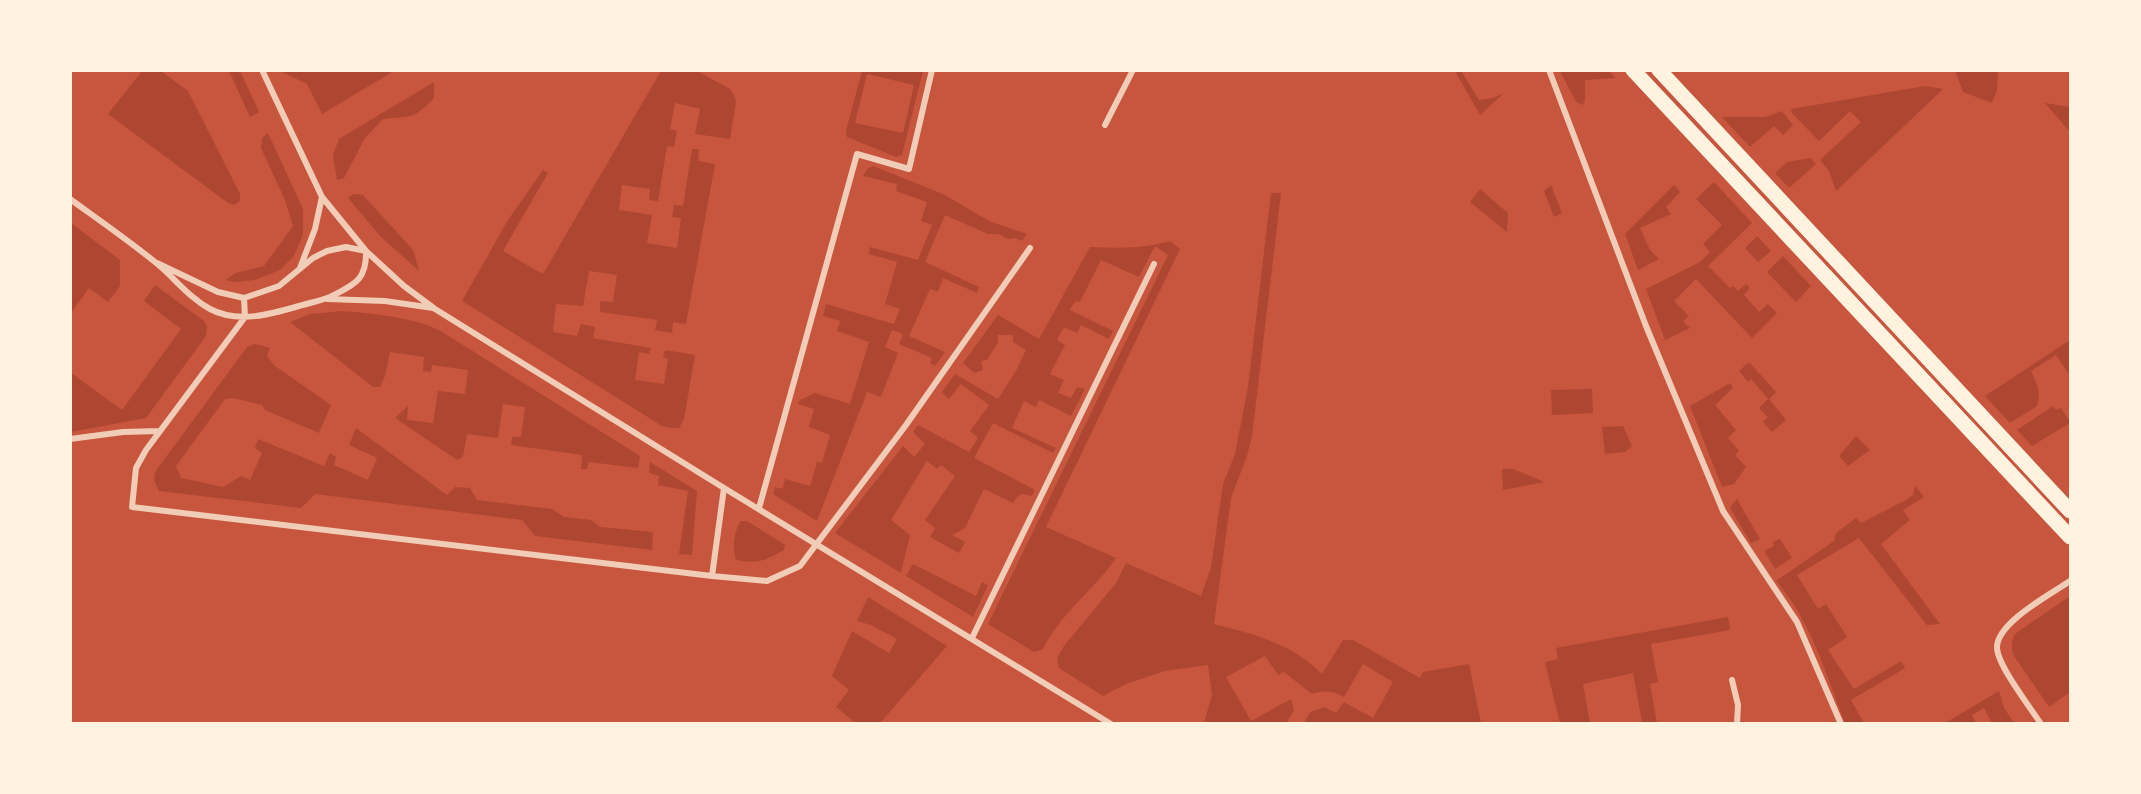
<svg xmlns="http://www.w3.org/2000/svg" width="2141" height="794" font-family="Roboto,sans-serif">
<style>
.green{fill:#ae4732;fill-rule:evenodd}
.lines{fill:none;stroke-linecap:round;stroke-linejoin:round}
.minor{stroke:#f1ccb7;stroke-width:6}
.primary{stroke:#fff3e0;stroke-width:15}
</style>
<rect width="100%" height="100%" fill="#c8553d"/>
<path class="green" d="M142 71H161L188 91 240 194V201L234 205 228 203 108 114Z
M229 71H240L259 112 250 117Z
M280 71H394L322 114 307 84Z
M661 71H697L730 89 734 95 736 101 730 139 695 134 700 109 675 103 670 129 677 131 674 147 667 146 658 201 649 200 650 189 622 185 619 210 652 215 647 243 677 248 681 218 672 217 674 205 683 206 692 149H699L698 161 715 164 686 324 673 322 672 333 655 330 657 320 600 312V301L613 302 617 275 589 271 583 306 556 304 553 332 577 336 581 324 595 327 593 338 651 348 649 354 639 352 635 380 664 384 668 359 663 358 665 350 695 355 684 419 679 428H671L662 426 462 301 508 220 543 170 548 173 503 251 543 274Z
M862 71H923L902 155 896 157 847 137 846 131ZM867 74 914 85 903 133 855 123Z
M1455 71H1461L1479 100 1493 98 1504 93 1480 115Z
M1560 71H1609L1616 78 1585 80V101L1583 105 1576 102Z
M1955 71H1998L1997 90 1992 103 1963 92Z
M434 82V98C411 122 411 115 383 119L365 138 344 178 337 180 333 155 339 139Z
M1925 86 1943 89 1836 191 1829 171 1820 160 1861 122 1850 111 1819 141 1792 113 1791 109Z
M2045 103 2070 107V132Z
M1782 111 1793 125 1783 135 1774 126 1750 147 1722 117H1765Z
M268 133 303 209V235L294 256 280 270 255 280 235 282 225 280 236 273 264 266 293 226 285 200 261 148 262 138Z
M1811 158 1816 164 1789 188 1775 173 1787 162Z
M873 166 943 194 989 221 1027 234 1022 241 1015 238 1008 239 998 234H988L945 215 925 262 979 287 977 293 943 278 938 292 930 289 909 336 945 352 935 366 930 363 932 358 899 344 903 334 892 330 885 347 898 353 881 397 867 392 817 521 773 494 775 487 782 489 785 479 810 486 817 462 822 463 830 435 809 427 814 409 798 404 800 400 815 393 850 404 869 342 837 331 840 321 823 316 826 304 894 324 900 309 885 304 897 262 869 254 870 247 918 260 932 225 921 221 927 202 896 191 897 184 863 176 867 169Z
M1714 182 1752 223 1708 266 1730 288 1733 286 1738 291 1746 284 1750 288 1744 295 1759 312 1768 304 1777 313 1752 338 1696 279 1674 301 1689 316 1683 321 1690 328 1665 340 1646 289 1700 262 1710 252 1703 244 1722 225 1696 199Z
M1551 185 1562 213 1554 217 1544 191Z
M1674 185 1680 192 1666 207 1671 214 1640 228 1650 250 1659 259 1638 270 1625 234Z
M1480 189 1508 213 1507 232 1470 202Z
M1271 193H1281L1252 436 1247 456 1231 498 1214 624C1254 634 1293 644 1322 674L1343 640H1353L1420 678 1423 672 1469 664 1481 723H1304L1310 712 1325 707 1336 713 1344 702 1373 718 1393 682 1363 664 1344 697C1332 691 1324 690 1312 694L1284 672 1278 675 1265 656 1226 677 1251 721 1291 699 1294 710 1286 724 1204 723 1212 695 1208 665 1165 671 1126 684 1103 696 1059 668 1057 658 1064 646 1116 583 1126 563 1201 596 1211 567 1223 484 1235 454 1248 387Z
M353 194 363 195 413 250 419 271 380 236 348 198Z
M71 223 120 260V286L108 302 89 288 71 313Z
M1757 236 1771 251 1758 262 1745 248Z
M1170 241 1180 249 1046 527 1116 558C1093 591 1060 614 1043 649L1034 652 988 624 1168 255 1155 246 1139 277 1101 260 1080 302 1075 301 1070 310 1113 331 1109 339 1081 325 1077 333 1064 327 1057 340 1065 345 1050 374 1064 380 1058 393 1071 398 1077 387 1085 389 1071 416 1039 400 1036 407 1024 401 1012 428 1056 448 1053 453 993 423 974 458 1035 490 1032 496 1022 494 1017 497 1013 503 984 489 965 528 952 535 965 542 959 553 930 537 935 528 925 520 955 476 941 465 937 469 927 461 891 520 910 535 901 573 835 533 903 446 914 457 925 444 913 432 918 425 969 452 978 438 970 431 989 405 961 384 949 399 942 392 955 374 998 399 1017 369 1026 350 1013 342V335H998V342L987 360 981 361 983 370 974 373 963 363 998 315 1039 339 1090 247C1118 248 1143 249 1170 241Z
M1783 256 1811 286 1796 302 1767 272Z
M155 285 204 321 207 326 206 336 146 418 71 432V373L122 410 181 329 144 301Z
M342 311C375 314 408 316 439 330L640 456 638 468 589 462 587 469H581L582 455 511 445 512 437H521L525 407 503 404 498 438 467 434 463 457 457 460 395 418 408 406 407 420 433 423 438 391 465 394 468 370 432 365 431 372 423 371 424 357 390 352 385 376 380 387H373L290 322 310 314Z
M2070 340V371L2068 373 2056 355 2031 371C2037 384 2041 391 2037 406L2010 423 1985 396Z
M255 344 270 348 267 356 275 366 331 405 319 433 265 410 262 405 233 398 225 399 176 466 181 478 223 487 241 476 250 480 262 453 255 448 258 439 324 466 330 453 336 457 334 465 368 480 377 458 349 445 356 428 447 495 455 487 470 488 477 500 552 509 564 517 591 520 600 527 653 532 652 550 535 536 522 520 315 494 301 508 159 491 154 480 155 472 247 347Z
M1749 362 1776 392 1769 399 1786 420 1772 432 1763 422 1768 417 1759 408 1768 399 1751 379 1748 382 1739 371Z
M1730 383 1733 388 1715 405 1736 430 1728 438 1739 451 1735 455 1746 467 1734 484 1722 487 1690 406Z
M1592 389 1593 413 1552 415 1551 390Z
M2053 406 2056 410 2061 408 2068 419 2070 418V423L2032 446 2017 430Z
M1623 426 1632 446 1625 452 1605 454 1602 427Z
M1856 436 1870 450 1848 466 1839 456Z
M650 462 697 491 692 555 679 554 688 491 658 485 659 476 649 473Z
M1502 469H1513L1544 482 1503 490Z
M1915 485 1924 497 1903 510 1910 520 1881 544 1940 624 1927 625 1859 538 1797 575 1818 609 1826 604 1847 637 1828 650 1854 689 1901 661 1905 668 1851 700 1864 723H1845C1826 675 1811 620 1776 581L1834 541 1836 533 1856 518 1861 523 1906 500 1913 495Z
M1737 499 1760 539 1751 543 1730 508Z
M741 521H747L785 545 784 550C763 561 760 564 736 560 732 549 734 530 741 521Z
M1780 539 1792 558 1775 569 1764 551 1774 546 1773 542Z
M913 564 976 596 982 582 988 585 973 617 906 576Z
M2070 596V692L2049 707 2014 656C2011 648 2011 642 2015 634Z
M868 597 947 646 880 723H855L836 707 849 690 832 676 852 631 889 653 897 639 871 625 857 621Z
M1728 617 1730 630 1651 644 1658 682 1650 684 1657 723H1635L1642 722 1633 673 1583 684 1590 723H1560L1545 662 1558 659 1556 648Z
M1999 691 2004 708 2014 723H1992L1984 708 1972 715 1976 723H1945Z"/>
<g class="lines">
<path class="minor" d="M262 70 322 197 366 251 404 286 435 309 724 488 1111 724
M1549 70 1646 326 1723 511 1797 622 1841 724
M1105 125 1133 70
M70 199C99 220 128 240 155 262 174 277 188 297 210 309 238 324 272 314 299 306 309 303 320 301 330 297 353 285 367 281 366 251L346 247 327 251 313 258 279 286 244 298 218 292 157 263
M300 268 315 229 322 197
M244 298 245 317 146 450 136 468 132 507 712 576
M327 299 385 301 433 308
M70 439 123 432 159 431
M724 488 712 576 767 581 800 566 906 425 1030 248
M759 508 857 154 909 169 932 70
M972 638 1154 264
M1732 680 1738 705 1737 724
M2041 724C2030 707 1998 666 1997 648 1996 623 2051 594 2070 581"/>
<path class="primary" d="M1633 70 2070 537
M1659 70 2070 511"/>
</g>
<rect width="2141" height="794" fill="none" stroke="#fff3e0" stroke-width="144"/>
</svg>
